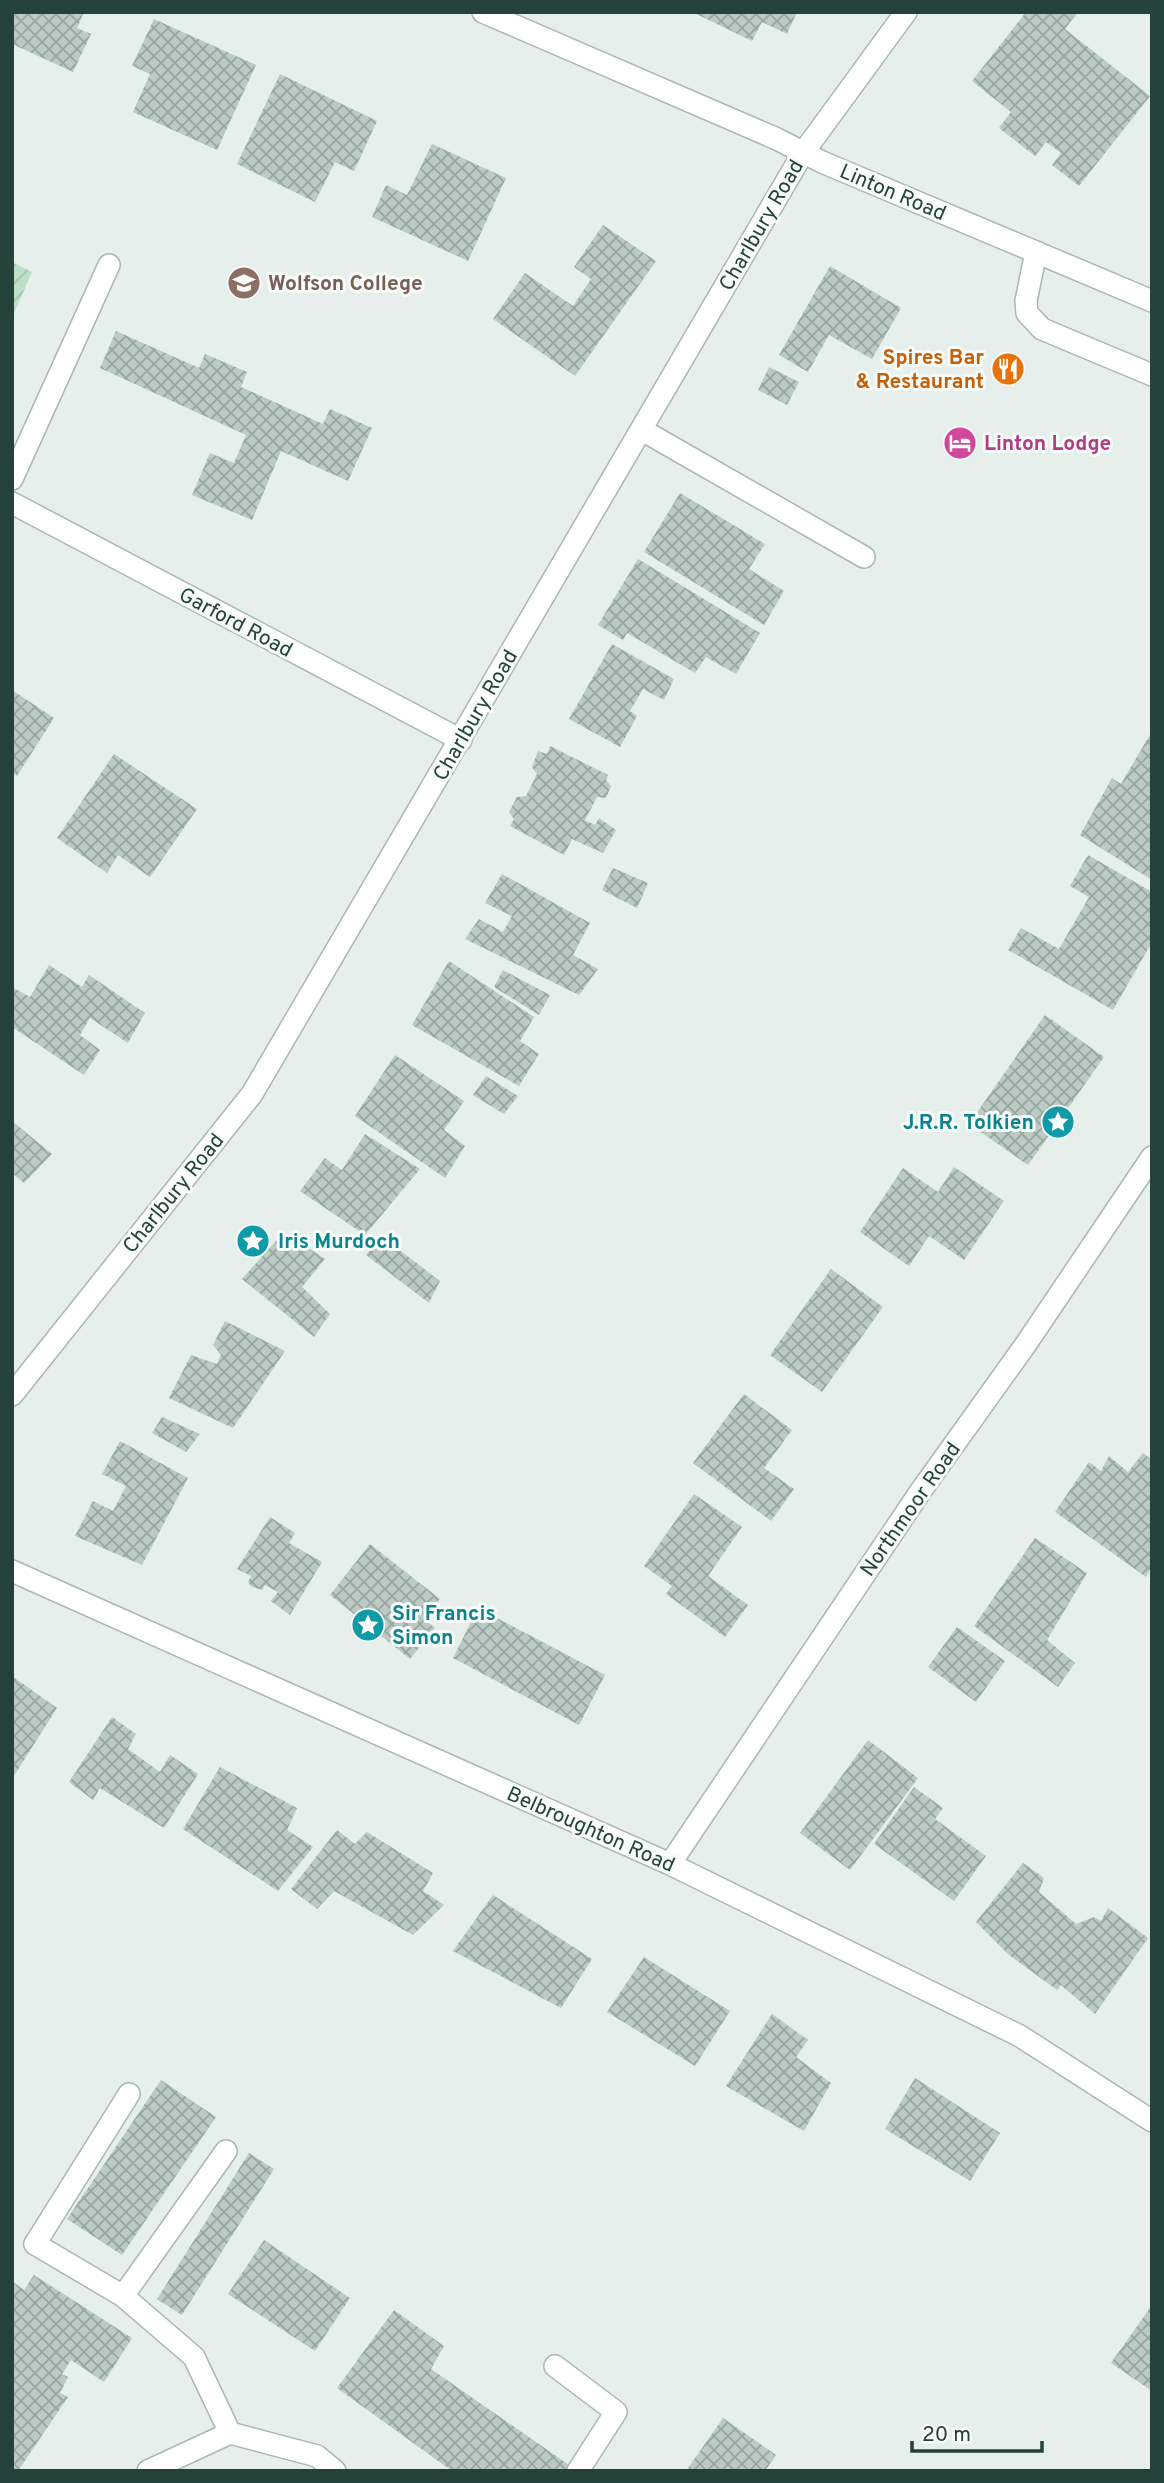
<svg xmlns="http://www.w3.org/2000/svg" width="1164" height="2483" font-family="Overpass,sans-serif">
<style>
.garden{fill:url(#garden-furrows)}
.building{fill:url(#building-cross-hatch)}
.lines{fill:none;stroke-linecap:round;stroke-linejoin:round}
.lane-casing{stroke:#a8b8b2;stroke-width:24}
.street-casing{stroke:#a8b8b2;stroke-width:24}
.lane{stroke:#fff;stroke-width:21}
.street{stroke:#fff;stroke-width:21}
.labels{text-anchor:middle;stroke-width:6;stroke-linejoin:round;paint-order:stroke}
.street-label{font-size:21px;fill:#24423a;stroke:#f7fbf9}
.education-label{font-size:21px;font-weight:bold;fill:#785e54;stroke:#f7fbf9;text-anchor:start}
.food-label{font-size:21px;font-weight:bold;fill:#c56008;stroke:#f7fbf9;text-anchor:end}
.hotel-label{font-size:21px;font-weight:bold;fill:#b23c85;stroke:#f7fbf9;text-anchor:start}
.culture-label{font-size:21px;font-weight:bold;fill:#0d838f;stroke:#f7fbf9;text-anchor:start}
</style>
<defs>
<pattern id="garden-furrows" width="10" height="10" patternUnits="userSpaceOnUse" patternTransform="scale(1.75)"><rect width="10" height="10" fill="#bfe0c8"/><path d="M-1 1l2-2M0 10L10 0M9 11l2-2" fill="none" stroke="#a4c1ad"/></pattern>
<pattern id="building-cross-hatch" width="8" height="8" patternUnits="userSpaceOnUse" patternTransform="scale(1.75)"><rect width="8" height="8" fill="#bbcac4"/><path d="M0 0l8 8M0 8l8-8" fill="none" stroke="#98a6a0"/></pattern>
</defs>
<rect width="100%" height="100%" fill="#e6efeb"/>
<path class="garden" d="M12 262 32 272 12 318Z"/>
<path class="building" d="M12 12H84L77 28 91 34 73 72 12 44Z
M692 12H797L787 34 762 22 752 41Z
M1026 12H1078L1065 29 1150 96 1079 186 1052 165 1061 153 1046 142 1035 156 999 128 1011 112 972 81Z
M154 19 256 65 217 150 133 112 150 74 132 66Z
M280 74 377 121 354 171 335 162 315 202 237 164Z
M432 144 506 178 468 261 372 217 386 185 407 195Z
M603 225 656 261 575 376 493 319 525 273 573 306 591 279 574 267Z
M830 266 901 308 872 359 829 335 808 372 779 355Z
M116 331 199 368 205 354 247 372 241 387 323 424 330 409 372 428 348 481 281 451 252 520 192 495 210 453 234 463 246 435 100 368Z
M769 367 799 382 787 405 758 390Z
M680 493 765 544 749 569 784 591 764 625 644 552Z
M638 559 760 633 736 674 706 657 695 673 627 633 623 640 598 625Z
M612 644 674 679 664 700 643 689 630 711 637 716 620 747 569 719Z
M12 690 54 718 17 776 12 773Z
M1152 731V880L1080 835 1112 778 1121 784Z
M550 746 608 775 606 780 611 786 606 798 597 797 585 820 595 825 599 818 616 830 603 853 572 839 564 855 510 826 514 819 509 812 517 797 526 796 537 774 532 767 538 751 547 754Z
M114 754 197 809 150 877 118 855 107 873 57 838Z
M1088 855 1152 892V942L1113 1010 1008 950 1021 928 1059 949 1089 897 1070 886Z
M613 868 648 883 637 908 602 890Z
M502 874 590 923 573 955 598 969 579 995 465 939 479 919 503 932 512 916 485 903Z
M449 961 534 1017 520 1041 539 1054 519 1086 412 1025Z
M49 965 82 987 89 975 145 1013 128 1043 90 1018 80 1035 100 1050 84 1075 12 1027V987L30 997Z
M503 970 550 995 539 1015 494 987Z
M1045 1015 1104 1057 1028 1165 969 1124Z
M395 1055 464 1101 444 1130 465 1146 445 1178 355 1116Z
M486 1076 518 1096 504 1114 473 1095Z
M12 1121 52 1154 24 1183 12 1173Z
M365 1134 420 1169 365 1235 300 1191 325 1158 342 1170Z
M954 1167 1004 1201 964 1260 929 1236 909 1266 860 1232 903 1168 938 1192Z
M284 1232 325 1259 302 1287 330 1314 314 1337 242 1279Z
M381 1236 440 1281 429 1303 366 1255Z
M831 1269 883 1307 822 1392 770 1355Z
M225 1321 285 1351 233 1428 169 1398 191 1355 217 1364 221 1355 213 1345Z
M744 1394 792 1430 764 1468 794 1489 771 1521 693 1463Z
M162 1417 200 1434 186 1452 152 1433Z
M120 1441 188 1478 142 1565 75 1536 93 1501 113 1511 126 1486 102 1474Z
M1143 1453 1152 1460V1528L1150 1530 1152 1532V1565L1146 1577 1055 1512 1089 1462 1101 1471 1109 1456 1128 1472Z
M694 1494 742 1527 708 1576 748 1605 725 1637 666 1594 672 1586 644 1566Z
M270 1517 295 1533 289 1543 322 1562 290 1615 271 1601 278 1592 265 1585 262 1590 252 1587 248 1582 251 1576 237 1569Z
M1035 1538 1087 1573 1047 1640 1075 1663 1058 1687 974 1626Z
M370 1544 440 1599 424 1619 435 1628 410 1659 330 1595Z
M478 1608 605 1675 579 1725 453 1658Z
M957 1627 1005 1661 976 1702 928 1667Z
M12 1676 57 1708 12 1779Z
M112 1717 136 1734 128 1749 160 1772 170 1755 198 1774 164 1828 100 1788 93 1800 69 1782Z
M868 1740 918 1778 850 1870 800 1833Z
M220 1767 297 1808 287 1830 313 1847 278 1891 183 1829Z
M914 1787 943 1808 935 1819 986 1856 954 1901 874 1844Z
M337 1830 355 1844 367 1832 433 1873 423 1891 444 1905 413 1935 334 1891 317 1909 291 1889Z
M1023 1863 1044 1878 1039 1892 1076 1924 1094 1917 1101 1921 1108 1908 1148 1938 1095 2014 1061 1985 1057 1990 1009 1955 976 1922Z
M493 1895 592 1959 561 2008 453 1951Z
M644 1957 730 2011 695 2066 607 2012Z
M772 2014 808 2040 796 2057 831 2083 804 2131 726 2086Z
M915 2078 1000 2133 970 2181 885 2129Z
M161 2080 216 2117 122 2255 67 2219Z
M249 2153 274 2169 182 2315 157 2299Z
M264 2240 350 2298 315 2351 228 2294Z
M34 2275 132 2338 104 2382 71 2360 62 2374 68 2377 60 2393 68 2397 18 2471H12V2281L24 2290Z
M1152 2305V2391L1111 2363Z
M394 2310 444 2346 431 2369 569 2465 565 2471H452L337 2388Z
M723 2418 776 2455 765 2471H686Z"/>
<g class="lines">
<defs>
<path id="lane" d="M1036 252 1026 301 1027 313 1042 329 1152 375
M642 430 864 557
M12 479 109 265
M35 2244 129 2094
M123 2296 226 2151
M555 2366 616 2412 578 2471"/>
<path id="street" d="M483 12 777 139 822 162 1152 301
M12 503 461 740
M12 1395 252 1094 803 153 906 12
M12 1571 670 1864 1020 2036 1152 2121
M670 1864 920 1492 1026 1344 1152 1157
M35 2244 123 2296 194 2357 230 2433 317 2456 335 2471
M148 2471 230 2433"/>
</defs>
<use href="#lane" class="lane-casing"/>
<use href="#street" class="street-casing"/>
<use href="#lane" class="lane"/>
<use href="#street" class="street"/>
</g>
<defs>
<symbol id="university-disc" viewBox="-11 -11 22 22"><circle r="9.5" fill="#8d6e63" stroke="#f7fbf9"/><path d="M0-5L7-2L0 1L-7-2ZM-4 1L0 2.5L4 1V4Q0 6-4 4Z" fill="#fff"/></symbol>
<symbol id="restaurant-disc" viewBox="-11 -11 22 22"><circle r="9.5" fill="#e8710a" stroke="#f7fbf9"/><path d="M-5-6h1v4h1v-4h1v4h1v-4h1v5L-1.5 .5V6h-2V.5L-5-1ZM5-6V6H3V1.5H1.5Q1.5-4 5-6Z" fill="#fff"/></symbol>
<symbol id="hotel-disc" viewBox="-11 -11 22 22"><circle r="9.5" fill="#d1479c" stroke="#f7fbf9"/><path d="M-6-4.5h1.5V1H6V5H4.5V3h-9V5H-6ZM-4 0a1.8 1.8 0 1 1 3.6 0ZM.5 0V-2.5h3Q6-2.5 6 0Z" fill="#fff"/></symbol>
<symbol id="sight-disc" viewBox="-11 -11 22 22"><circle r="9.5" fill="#0f9aa8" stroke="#f7fbf9"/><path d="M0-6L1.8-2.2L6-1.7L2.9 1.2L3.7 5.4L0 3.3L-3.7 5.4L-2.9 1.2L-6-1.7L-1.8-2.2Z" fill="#fff"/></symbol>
</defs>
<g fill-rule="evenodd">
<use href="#university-disc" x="225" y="264" width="38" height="38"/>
<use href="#restaurant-disc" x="989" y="350" width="38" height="38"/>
<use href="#hotel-disc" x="941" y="424" width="38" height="38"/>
<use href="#sight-disc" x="1039" y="1103" width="38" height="38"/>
<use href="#sight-disc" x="234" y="1222" width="38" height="38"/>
<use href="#sight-disc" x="349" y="1606" width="38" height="38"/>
</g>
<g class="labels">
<g class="street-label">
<text transform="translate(893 192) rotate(23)" y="7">Linton Road</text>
<text transform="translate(761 225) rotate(-60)" y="7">Charlbury Road</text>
<text transform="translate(236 622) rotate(28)" y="7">Garford Road</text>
<text transform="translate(475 715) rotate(-60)" y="7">Charlbury Road</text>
<text transform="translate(173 1193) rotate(-51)" y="7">Charlbury Road</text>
<text transform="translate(910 1509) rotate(-55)" y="7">Northmoor Road</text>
<text transform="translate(591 1829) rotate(24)" y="7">Belbroughton Road</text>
</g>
<g class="education-label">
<text x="268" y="290">Wolfson College</text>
</g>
<g class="food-label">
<text x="984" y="364">Spires Bar<tspan x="984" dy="24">&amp; Restaurant</tspan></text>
</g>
<g class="hotel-label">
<text x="984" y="450">Linton Lodge</text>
</g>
<g class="culture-label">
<text x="1034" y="1129" text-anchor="end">J.R.R. Tolkien</text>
<text x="278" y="1248">Iris Murdoch</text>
<text x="392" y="1620">Sir Francis<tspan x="392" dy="24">Simon</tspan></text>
</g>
</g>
<rect width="1164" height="2483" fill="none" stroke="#24423a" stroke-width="28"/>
<path d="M912 2441v10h130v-10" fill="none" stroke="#24423a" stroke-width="3.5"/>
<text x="922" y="2441" font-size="21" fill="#24423a" stroke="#f7fbf9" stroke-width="5" paint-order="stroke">20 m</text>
</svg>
